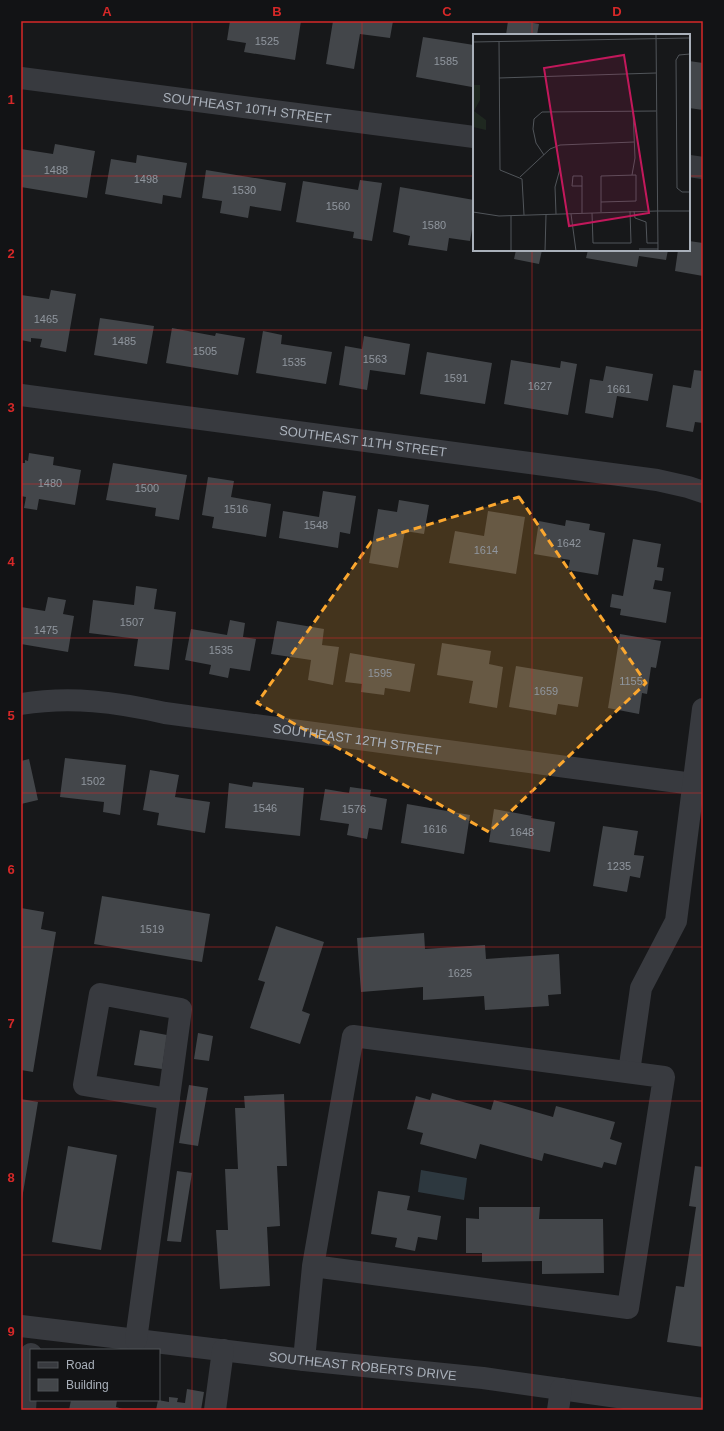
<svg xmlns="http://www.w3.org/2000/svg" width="724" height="1431" font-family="Arial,sans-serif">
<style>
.water{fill:#2d383f}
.building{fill:#43464a}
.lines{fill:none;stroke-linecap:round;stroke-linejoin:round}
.minor{stroke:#383a3f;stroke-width:22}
.marked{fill:#fba72f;fill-opacity:0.2;stroke:#fba72f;stroke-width:3;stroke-dasharray:8 5;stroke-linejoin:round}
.grid{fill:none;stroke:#d62828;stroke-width:1;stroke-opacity:0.55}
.labels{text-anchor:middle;stroke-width:4;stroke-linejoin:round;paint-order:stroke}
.number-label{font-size:11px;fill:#90969e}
.street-label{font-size:13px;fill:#a9b0ba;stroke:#121315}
.inset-road{fill:none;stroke:#51555a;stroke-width:1}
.view{fill:#c2185b;fill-opacity:0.15;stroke:#c2185b;stroke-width:2}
.inset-edge{fill:none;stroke:#a9b0ba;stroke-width:2}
.neatline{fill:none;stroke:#d62828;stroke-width:1.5}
.grid-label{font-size:13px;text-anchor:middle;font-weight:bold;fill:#d62828}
</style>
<rect width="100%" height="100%" fill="#17181a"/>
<path class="water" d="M421 1170 467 1178 464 1200 418 1192Z"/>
<path class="building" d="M230 21H301L295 60 244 52 246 43 227 40Z
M333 21H393L390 38 360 34 354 69 326 64Z
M508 21H523L539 24 537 35H506Z
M423 37 474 45V78L472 87 416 77Z
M689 61 703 63V110L689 108Z
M55 144 95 151 87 198 21 187V149L53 154Z
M137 155 187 163 181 198 163 195 162 204 105 194 111 159 136 163Z
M206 170 286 183 281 211 250 206 248 218 220 213 222 201 202 198Z
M360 180 382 183 372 241 353 238 354 232 296 222 303 181 358 190Z
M400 187 474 200V218L470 241 449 238 447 251 408 245 410 236 393 232Z
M689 241 703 243V276L675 271 678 250H689Z
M516 250H542L539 264 514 259Z
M588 250H668L666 260 639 256 637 267 586 258Z
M51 290 76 294 66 352 40 347 42 339 31 338V342L21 340V295L49 299Z
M100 318 154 326 147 364 94 355Z
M172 328 215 336 216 333 245 338 238 375 166 363Z
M263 331 282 335 281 344 332 352 326 384 256 373Z
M364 336 410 344 405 375 370 370 367 390 339 385 345 346 362 349Z
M427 352 492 363 485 404 420 394Z
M511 360 560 368 561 361 577 364 568 415 504 404Z
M606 366 653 374 648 401 617 396 613 418 585 413 590 379 603 381Z
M694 370 703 371V423L695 422 693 432 666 427 673 385 691 388Z
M29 453 54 457 53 465 81 470 75 505 39 499 37 510 24 508 26 497 21 496V463H25V460L28 461Z
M113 463 187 475 179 520 155 516 156 508 106 500Z
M208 477 234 481 231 497 271 504 266 537 212 528 214 517 202 515Z
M323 491 356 496 350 534 340 532 338 548 279 538 283 511 319 517Z
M399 500 429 505 424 534 405 531 398 568 369 563 378 509 397 512Z
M488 511 525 517 516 574 449 563 455 531 484 536Z
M566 520 590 524 589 530 605 533 598 575 568 570 570 560 534 554 539 521 565 526Z
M633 539 661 544 657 567 664 568 662 581 655 580 653 589 671 592 666 623 620 615 621 609 610 607 612 594 623 596Z
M136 586 157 589 154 609 176 612 169 670 134 666 138 639 89 633 93 600 134 605Z
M48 597 66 600 63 614 74 616 68 652 21 644V607L45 611Z
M230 620 245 623 243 637 256 639 250 671 230 668 228 678 209 674 211 665 185 660 191 629 227 635Z
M277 621 324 629 322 645 339 647 333 685 308 680 311 660 271 654Z
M620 634 661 641 656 668 651 667 647 694 642 693 639 714 608 708Z
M442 643 491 651 489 664 503 667 497 708 469 703 473 681 437 675Z
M350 653 415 664 410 692 385 688 384 695 361 692 362 684 345 682Z
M516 666 583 677 578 707 558 704 556 715 509 707Z
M65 758 126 765 120 815 103 812 104 802 60 797Z
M29 759 38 800 21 804V761Z
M150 770 179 775 175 797 210 802 205 833 157 825 159 813 143 810Z
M253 782 304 788 300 836 225 828 229 783 252 787Z
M350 787 371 790 370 796 387 799 382 830 369 828 367 839 347 835 349 824 320 820 325 789 349 793Z
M407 804 470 815 464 854 401 843Z
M494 809 532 816 531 818 555 822 550 852 489 842Z
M603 826 638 831 634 855 644 856 640 878 630 876 627 892 593 886Z
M102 896 210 914 202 962 94 944Z
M21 908 44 912 41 929 56 932 33 1072 21 1070Z
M276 926 324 942 302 1011 310 1014 300 1044 250 1028 265 982 258 980Z
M424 933 425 949 485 945 486 959 559 954 561 994 548 995 549 1006 485 1010 484 996 423 1000V987L361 992 357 938Z
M140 1030 167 1035 162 1069 134 1065Z
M198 1033 213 1036 209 1061 194 1059Z
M189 1085 208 1088 198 1146 179 1143Z
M432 1093 491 1110 494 1100 553 1117 556 1106 615 1122 610 1139 622 1143 616 1165 604 1162 602 1168 544 1153 542 1161 480 1144 476 1159 420 1144 423 1133 407 1129 416 1096 430 1100Z
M284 1094 287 1166H277L280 1226 267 1227 270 1286 220 1289 216 1230H228L225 1169H238L235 1108H245L244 1096Z
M21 1099 38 1102 22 1199 21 1198Z
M68 1146 117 1155 101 1250 52 1242Z
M695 1166 703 1167V1347L667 1342 676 1286 684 1287 696 1207 689 1206Z
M177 1171 192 1173 181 1242 167 1241Z
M378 1191 410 1196 407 1210 441 1216 437 1240 418 1237 415 1251 395 1247 397 1238 371 1234Z
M479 1207H540L539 1219H603L604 1273 542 1274V1261L482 1262V1253H466V1218L479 1219Z
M187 1389 204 1392 201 1410H156L158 1400 169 1402V1397L178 1398 177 1402 185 1403Z
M71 1400H117L116 1407 126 1410H69Z"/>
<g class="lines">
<g class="minor">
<path id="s1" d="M21 78 474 137"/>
<path d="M689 166 703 168"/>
<path id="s2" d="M21 395 657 480 688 487 703 492"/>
<path id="s3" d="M21 704C71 696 116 702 165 713L693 784"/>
<path d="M629 1072 641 988 676 921 703 709"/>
<path id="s4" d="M21 1326 304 1360 483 1378 703 1409"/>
<path d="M136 1340 181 1009 100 994 84 1085 169 1099"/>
<path d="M304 1360 313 1266 353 1036 664 1077 628 1308 313 1266"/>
<path d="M25 1410 27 1378 31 1354"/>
<path d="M215 1410 223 1350"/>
<path d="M558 1410 561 1389"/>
</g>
</g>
<path class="marked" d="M519 497 646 683 489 832 257 703 371 542Z"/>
<path class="grid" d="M192 21V1410M362 21V1410M532 21V35M21 176H474M689 176H703M532 250V1410M21 330H703M21 484H703M21 638H703M21 793H703M21 947H703M21 1101H703M21 1255H703"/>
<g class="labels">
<g class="number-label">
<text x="267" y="45">1525</text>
<text x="446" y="65">1585</text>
<text x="56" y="174">1488</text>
<text x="146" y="183">1498</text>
<text x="244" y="194">1530</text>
<text x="338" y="210">1560</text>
<text x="434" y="229">1580</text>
<text x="46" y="323">1465</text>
<text x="124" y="345">1485</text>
<text x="205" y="355">1505</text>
<text x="375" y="363">1563</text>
<text x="294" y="366">1535</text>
<text x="456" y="382">1591</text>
<text x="540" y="390">1627</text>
<text x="619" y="393">1661</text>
<text x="50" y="487">1480</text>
<text x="147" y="492">1500</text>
<text x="236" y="513">1516</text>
<text x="316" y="529">1548</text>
<text x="569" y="547">1642</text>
<text x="486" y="554">1614</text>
<text x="132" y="626">1507</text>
<text x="46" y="634">1475</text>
<text x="221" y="654">1535</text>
<text x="380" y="677">1595</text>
<text x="631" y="685">1155</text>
<text x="546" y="695">1659</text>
<text x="93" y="785">1502</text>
<text x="265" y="812">1546</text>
<text x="354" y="813">1576</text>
<text x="435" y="833">1616</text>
<text x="522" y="836">1648</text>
<text x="619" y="870">1235</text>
<text x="152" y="933">1519</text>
<text x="460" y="977">1625</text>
</g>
<g class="street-label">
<text dy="5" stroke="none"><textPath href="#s1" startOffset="228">SOUTHEAST 10TH STREET</textPath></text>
<text dy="5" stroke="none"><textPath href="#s2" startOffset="345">SOUTHEAST 11TH STREET</textPath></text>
<text dy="5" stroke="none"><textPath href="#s3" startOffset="339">SOUTHEAST 12TH STREET</textPath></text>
<text dy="5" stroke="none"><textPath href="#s4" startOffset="344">SOUTHEAST ROBERTS DRIVE</textPath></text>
</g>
</g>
<g transform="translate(473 34)">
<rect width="217" height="217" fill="#17181a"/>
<path d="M0 51H7V66L1 77 13 86V96L0 93Z" fill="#1f2820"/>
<path class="inset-road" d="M183 0 185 217M26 7 27 136 49 145 51 181M0 8 217 4M217 20 206 21 203 26 204 154 209 158H217M26 44 183 39M71 121 63 109 60 95 61 85 69 78 183 77M159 141 162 124 160 77M47 143 77 115 87 111 161 108M109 152H99L100 142H109V179M128 168 163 167V141L128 142V178M161 177 162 184 173 188 174 209H185M184 177H217M0 178 26 182 184 177M119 179 120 209H158L157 177M83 180 82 153 87 135M98 180 103 217M38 182V217M166 215H185M72 217 73 181"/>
<path class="view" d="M151 21 176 179 96 192 71 34Z"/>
<rect width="217" height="217" class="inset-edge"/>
</g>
<rect width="724" height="1431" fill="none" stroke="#121315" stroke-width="44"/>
<rect x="30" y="1349" width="130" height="52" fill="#121315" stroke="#4e5257"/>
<rect x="38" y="1362" width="20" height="6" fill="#383a3f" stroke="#4e5257"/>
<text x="66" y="1369" font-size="12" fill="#a9b0ba">Road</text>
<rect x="38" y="1379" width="20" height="12" fill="#43464a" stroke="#4e5257"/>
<text x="66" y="1389" font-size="12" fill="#a9b0ba">Building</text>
<rect x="22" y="22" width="680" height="1387" class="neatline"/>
<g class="grid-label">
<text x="107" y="16">A</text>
<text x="277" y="16">B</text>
<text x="447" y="16">C</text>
<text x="617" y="16">D</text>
<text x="11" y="104">1</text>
<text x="11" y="258">2</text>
<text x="11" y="412">3</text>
<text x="11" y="566">4</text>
<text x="11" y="720">5</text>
<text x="11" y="874">6</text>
<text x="11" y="1028">7</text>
<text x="11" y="1182">8</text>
<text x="11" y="1336">9</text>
</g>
</svg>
